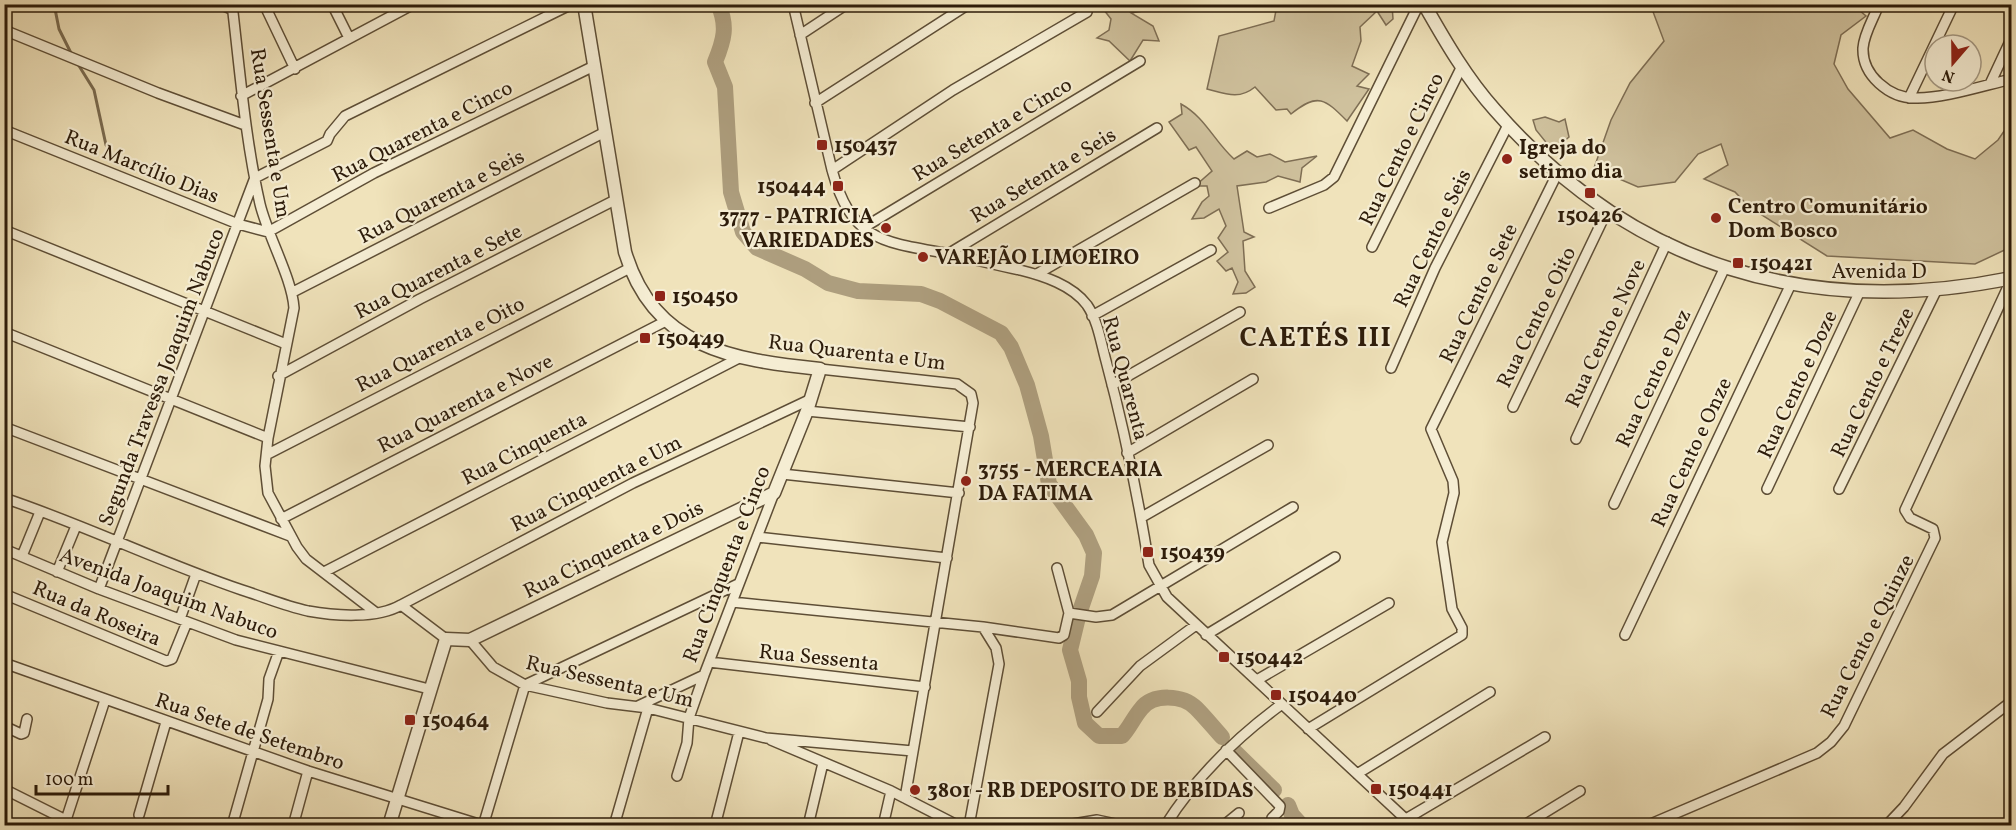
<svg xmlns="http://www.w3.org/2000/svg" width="2016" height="830" font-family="Vollkorn,serif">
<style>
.green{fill:#cfc19d;stroke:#7e6e54;stroke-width:1.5}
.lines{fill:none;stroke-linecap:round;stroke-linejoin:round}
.stream{stroke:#7a6b50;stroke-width:3}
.river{stroke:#ae9f7f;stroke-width:16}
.minor-casing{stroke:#5e4e36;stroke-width:12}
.tertiary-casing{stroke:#5e4e36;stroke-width:15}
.minor{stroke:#f5edd3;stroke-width:9}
.tertiary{stroke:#f5edd3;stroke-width:12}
.poi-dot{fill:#8f2418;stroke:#f5edd3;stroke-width:2}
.labels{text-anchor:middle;stroke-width:4.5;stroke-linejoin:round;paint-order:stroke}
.street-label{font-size:21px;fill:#2d1c0a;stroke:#f5edd3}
.poi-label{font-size:21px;font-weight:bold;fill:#2d1c0a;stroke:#f5edd3;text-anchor:start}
.district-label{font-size:27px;font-weight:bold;letter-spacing:1.5px;fill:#2d1c0a;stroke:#f5edd3}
</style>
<rect width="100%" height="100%" fill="#f0e3bb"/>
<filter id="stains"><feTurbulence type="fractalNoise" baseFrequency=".00333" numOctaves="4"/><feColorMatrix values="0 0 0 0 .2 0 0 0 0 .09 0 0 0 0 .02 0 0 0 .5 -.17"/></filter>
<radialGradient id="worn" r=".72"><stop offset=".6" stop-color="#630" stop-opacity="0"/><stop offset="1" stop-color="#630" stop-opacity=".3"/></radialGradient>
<path class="green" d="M1100 5H1139L1143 11 1131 13 1153 26 1159 41 1143 40 1130 61 1109 41 1097 38 1109 30 1111 19Z
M1277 5H1392L1393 19 1386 25 1377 11 1360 27 1361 41 1352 66 1369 74 1357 86 1369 89 1347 121C1325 99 1318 92 1291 114L1287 109 1276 110 1255 87C1239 100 1226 94 1207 89L1219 36 1274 21Z
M1640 5H1853L1866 16 1841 35 1834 64 1848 89 1890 138 1913 130 1947 149 1975 159 1998 140 2011 121V247L1975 264 1827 256 1749 207 1735 192 1704 179 1728 165 1721 144 1698 154 1675 182 1638 187 1594 168 1611 120 1630 83 1664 41 1652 9Z
M1181 104C1205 117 1214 141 1234 159L1247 151 1257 157 1270 154 1285 162 1317 156 1302 168 1300 182 1278 176 1266 182 1237 186 1244 232 1254 237 1243 241 1245 271 1255 287 1246 293 1233 294 1238 282 1232 268 1226 271 1217 261 1228 252 1218 238 1226 226 1219 209 1204 218 1192 219 1202 202 1209 196 1207 186H1195L1212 171 1196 147 1189 150 1169 122 1182 114Z
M1545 117 1559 122 1565 119 1569 137 1553 151 1536 130 1533 120Z"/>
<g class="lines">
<path class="stream" d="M54 4 59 29 72 55
M76 61 94 90 106 145"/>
<path class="river" d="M718 4C728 26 724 40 715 62L725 87 731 192 743 232 757 248 805 269 828 283 858 291 921 294 940 301 1001 333 1011 347 1027 385 1041 436 1049 484 1086 535 1094 553 1092 576 1080 611
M1078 617 1070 650 1079 681V697L1085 723 1099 736H1122C1130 727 1134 717 1141 709 1153 693 1183 695 1196 708 1205 717 1213 727 1222 737
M1232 749 1274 790
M1288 805 1292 815 1302 826"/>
<defs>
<path id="minor" d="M220 4 233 10
M232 4C240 71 245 138 260 204 268 237 292 278 294 308L268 438 265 466 268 493 297 547 306 559 375 612
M264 4 295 69
M332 4 349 38
M793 4 832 170C851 239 880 242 945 253 970 258 995 265 1020 270 1044 276 1072 285 1087 305 1098 321 1101 343 1106 361 1124 428 1138 497 1149 565L1167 597 1413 826
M1879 4C1874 18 1864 33 1863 48 1862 75 1889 98 1915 98 1942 99 1985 85 2012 79
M4 30 158 93 245 125
M800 35 847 4
M1990 84 2012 37
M241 96 414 4
M1909 98 1954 4
M815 103 969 4
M4 130 238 224 268 232
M832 170 953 90 1087 12
M255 178 327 141 330 134 345 116 572 4
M1269 208 1324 185 1334 177 1419 4
M863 228 1140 61
M4 230 286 344
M268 232 374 173 594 66
M1372 247 1462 66
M948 254 1157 128
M1037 274 1195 183
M293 292 605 132
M1092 316 1211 250
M4 332 268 438
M1391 368 1435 268 1508 125
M820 369 957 384 971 394 973 403 905 798
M278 376 420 299 615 200
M1112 385 1240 312
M1513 407 1607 211
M807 411 970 427
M4 427 290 536
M1576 439 1667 242
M1127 453 1253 379
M268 454 630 268
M782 474 959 493
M1767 489 1859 293
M1839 489 1936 291
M4 498C85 525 162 563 242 590 264 597 285 606 308 611 335 616 377 619 401 605L446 639
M1614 504 1725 267
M1142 517 1268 445
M281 519 666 321
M757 537 947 558
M4 549 99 589 236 640 429 689
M22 556 40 512
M1057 568 1069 613 1096 617 1112 615 1293 507
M57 572 76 526
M324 572 741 357
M99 589 254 180
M4 594 166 661 172 659 187 622
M732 602 983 627 996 648 999 664 969 826
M401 605 633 483 811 399
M180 619 196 574
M983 627 1059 638 1064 635 1069 613
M1206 635 1335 557
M1625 635 1790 286
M470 640 493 667 525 685 607 703 648 708 766 738 913 751
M709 662 925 687
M4 663 308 771 485 826
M1257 680 1389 603
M638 706 704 675
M1097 712 1140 666 1196 625
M4 726 21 734 24 733 27 719
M1308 729 1462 635V628L1452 609 1442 542 1454 493 1453 481 1431 429 1558 172
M771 740 891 791 959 826
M1226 750 1280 806 1279 811 1272 818 1274 826
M1357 774 1490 692
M677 776 687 743 689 718 704 675 774 493
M4 789 78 826
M139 815 166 722
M1406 819 1545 737
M66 820 105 700
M232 826 268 699 269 679 279 651
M293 826 308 771
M483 826 525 685 738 584
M614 826 648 708
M715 826 739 732
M808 826 823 763
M883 826 891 791
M1061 826 1097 820 1125 826
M1165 826C1195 778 1237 737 1282 704
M1223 826 1239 813
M1523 826 1580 791
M1646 826 1817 753 1831 742 1844 726 1935 538 1933 529 1910 518 1905 510 2012 278
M1886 826 1904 807 1943 754 2012 701"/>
<path id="tertiary" d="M1424 4C1445 41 1467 79 1495 110 1631 267 1810 319 2012 278
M389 826 446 639 470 640 774 493 807 411 820 369C732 360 654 348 625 252L584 4"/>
</defs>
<use href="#minor" class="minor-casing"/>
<use href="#tertiary" class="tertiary-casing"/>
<use href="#minor" class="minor"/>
<use href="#tertiary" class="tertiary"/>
</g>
<g class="poi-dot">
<rect x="816" y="139" width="12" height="12" rx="3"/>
<circle cx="1507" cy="159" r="6"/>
<rect x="832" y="180" width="12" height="12" rx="3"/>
<rect x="1584" y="187" width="12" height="12" rx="3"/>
<circle cx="1716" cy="218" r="6"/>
<circle cx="886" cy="228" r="6"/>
<circle cx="923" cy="257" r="6"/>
<rect x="1732" y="257" width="12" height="12" rx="3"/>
<rect x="654" y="290" width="12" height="12" rx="3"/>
<rect x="639" y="332" width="12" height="12" rx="3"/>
<circle cx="966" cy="481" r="6"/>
<rect x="1142" y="546" width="12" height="12" rx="3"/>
<rect x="1218" y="651" width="12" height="12" rx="3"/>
<rect x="1270" y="689" width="12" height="12" rx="3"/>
<rect x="404" y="714" width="12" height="12" rx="3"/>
<rect x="1370" y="783" width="12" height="12" rx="3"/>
<circle cx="915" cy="790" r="6"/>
</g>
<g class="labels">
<g class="street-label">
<text transform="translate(992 129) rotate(-31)" y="7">Rua Setenta e Cinco</text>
<text transform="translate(422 131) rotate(-27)" y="7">Rua Quarenta e Cinco</text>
<text transform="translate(271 133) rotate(81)" y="7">Rua Sessenta e Um</text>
<text transform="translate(1401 149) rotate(-64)" y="7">Rua Cento e Cinco</text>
<text transform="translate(142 166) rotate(22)" y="7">Rua Marcílio Dias</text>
<text transform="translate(1043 175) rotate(-31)" y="7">Rua Setenta e Seis</text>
<text transform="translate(441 196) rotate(-27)" y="7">Rua Quarenta e Seis</text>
<text transform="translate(1432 238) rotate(-64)" y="7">Rua Cento e Seis</text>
<text transform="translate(438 271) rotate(-27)" y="7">Rua Quarenta e Sete</text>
<text x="1879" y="278">Avenida D</text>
<text transform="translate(1478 293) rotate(-64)" y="7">Rua Cento e Sete</text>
<text transform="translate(1536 317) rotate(-64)" y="7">Rua Cento e Oito</text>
<text transform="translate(1605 333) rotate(-65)" y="7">Rua Cento e Nove</text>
<text transform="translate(440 344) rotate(-27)" y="7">Rua Quarenta e Oito</text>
<text transform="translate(857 352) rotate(7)" y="7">Rua Quarenta e Um</text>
<text transform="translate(161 377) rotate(-69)" y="7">Segunda Travessa Joaquim Nabuco</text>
<text transform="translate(1126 378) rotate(75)" y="7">Rua Quarenta</text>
<text transform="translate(1653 378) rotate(-65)" y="7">Rua Cento e Dez</text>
<text transform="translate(1872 382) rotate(-64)" y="7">Rua Cento e Treze</text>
<text transform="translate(1797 384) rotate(-65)" y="7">Rua Cento e Doze</text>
<text transform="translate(465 403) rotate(-27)" y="7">Rua Quarenta e Nove</text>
<text transform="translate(524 448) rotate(-27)" y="7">Rua Cinquenta</text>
<text transform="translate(1691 452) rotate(-65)" y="7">Rua Cento e Onze</text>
<text transform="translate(596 483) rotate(-27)" y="7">Rua Cinquenta e Um</text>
<text transform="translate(613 549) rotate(-26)" y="7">Rua Cinquenta e Dois</text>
<text transform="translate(726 564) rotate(-69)" y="7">Rua Cinquenta e Cinco</text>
<text transform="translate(169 593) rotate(20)" y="7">Avenida Joaquim Nabuco</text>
<text transform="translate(97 613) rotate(23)" y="7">Rua da Roseira</text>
<text transform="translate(1867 636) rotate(-63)" y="7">Rua Cento e Quinze</text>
<text transform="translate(819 657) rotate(6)" y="7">Rua Sessenta</text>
<text transform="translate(610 681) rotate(13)" y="7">Rua Sessenta e Um</text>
<text transform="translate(250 731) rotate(19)" y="7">Rua Sete de Setembro</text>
</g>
<g class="poi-label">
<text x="834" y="152">150437</text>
<text x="1519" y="154">Igreja do<tspan x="1519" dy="24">setimo dia</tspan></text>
<text x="826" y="193" text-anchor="end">150444</text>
<text x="1728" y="213">Centro Comunitário<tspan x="1728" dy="24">Dom Bosco</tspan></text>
<text x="1590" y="222" text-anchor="middle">150426</text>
<text x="874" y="223" text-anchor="end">3777 - PATRICIA<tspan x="874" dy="24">VARIEDADES</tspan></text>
<text x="935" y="264">VAREJÃO LIMOEIRO</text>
<text x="1750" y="270">150421</text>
<text x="672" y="303">150450</text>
<text x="657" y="345">150449</text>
<text x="978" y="476">3755 - MERCEARIA<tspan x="978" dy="24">DA FATIMA</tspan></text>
<text x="1160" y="559">150439</text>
<text x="1236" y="664">150442</text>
<text x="1288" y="702">150440</text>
<text x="422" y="727">150464</text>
<text x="1388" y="796">150441</text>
<text x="927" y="797">3801 - RB DEPOSITO DE BEBIDAS</text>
</g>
<g class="district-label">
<text x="1316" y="346">CAETÉS III</text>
</g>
</g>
<rect width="2016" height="830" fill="none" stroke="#f0e3bb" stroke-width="24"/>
<rect x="6" y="6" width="2004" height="818" fill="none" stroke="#2d1c0a" stroke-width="3"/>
<rect x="12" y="12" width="1992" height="806" fill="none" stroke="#2d1c0a" stroke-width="1.5"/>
<g transform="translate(1953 63) rotate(200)"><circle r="28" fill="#f5edd3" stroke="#a59983" stroke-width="1.5"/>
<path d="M0-4.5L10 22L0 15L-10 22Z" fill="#8f2418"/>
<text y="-9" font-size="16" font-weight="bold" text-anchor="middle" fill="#2d1c0a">N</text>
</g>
<path d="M36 785v9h132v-9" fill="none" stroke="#2d1c0a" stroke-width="3"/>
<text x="45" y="785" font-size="18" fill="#2d1c0a" stroke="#f5edd3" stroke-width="4.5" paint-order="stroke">100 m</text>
<rect width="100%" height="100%" filter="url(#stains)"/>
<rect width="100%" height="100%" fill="url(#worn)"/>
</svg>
